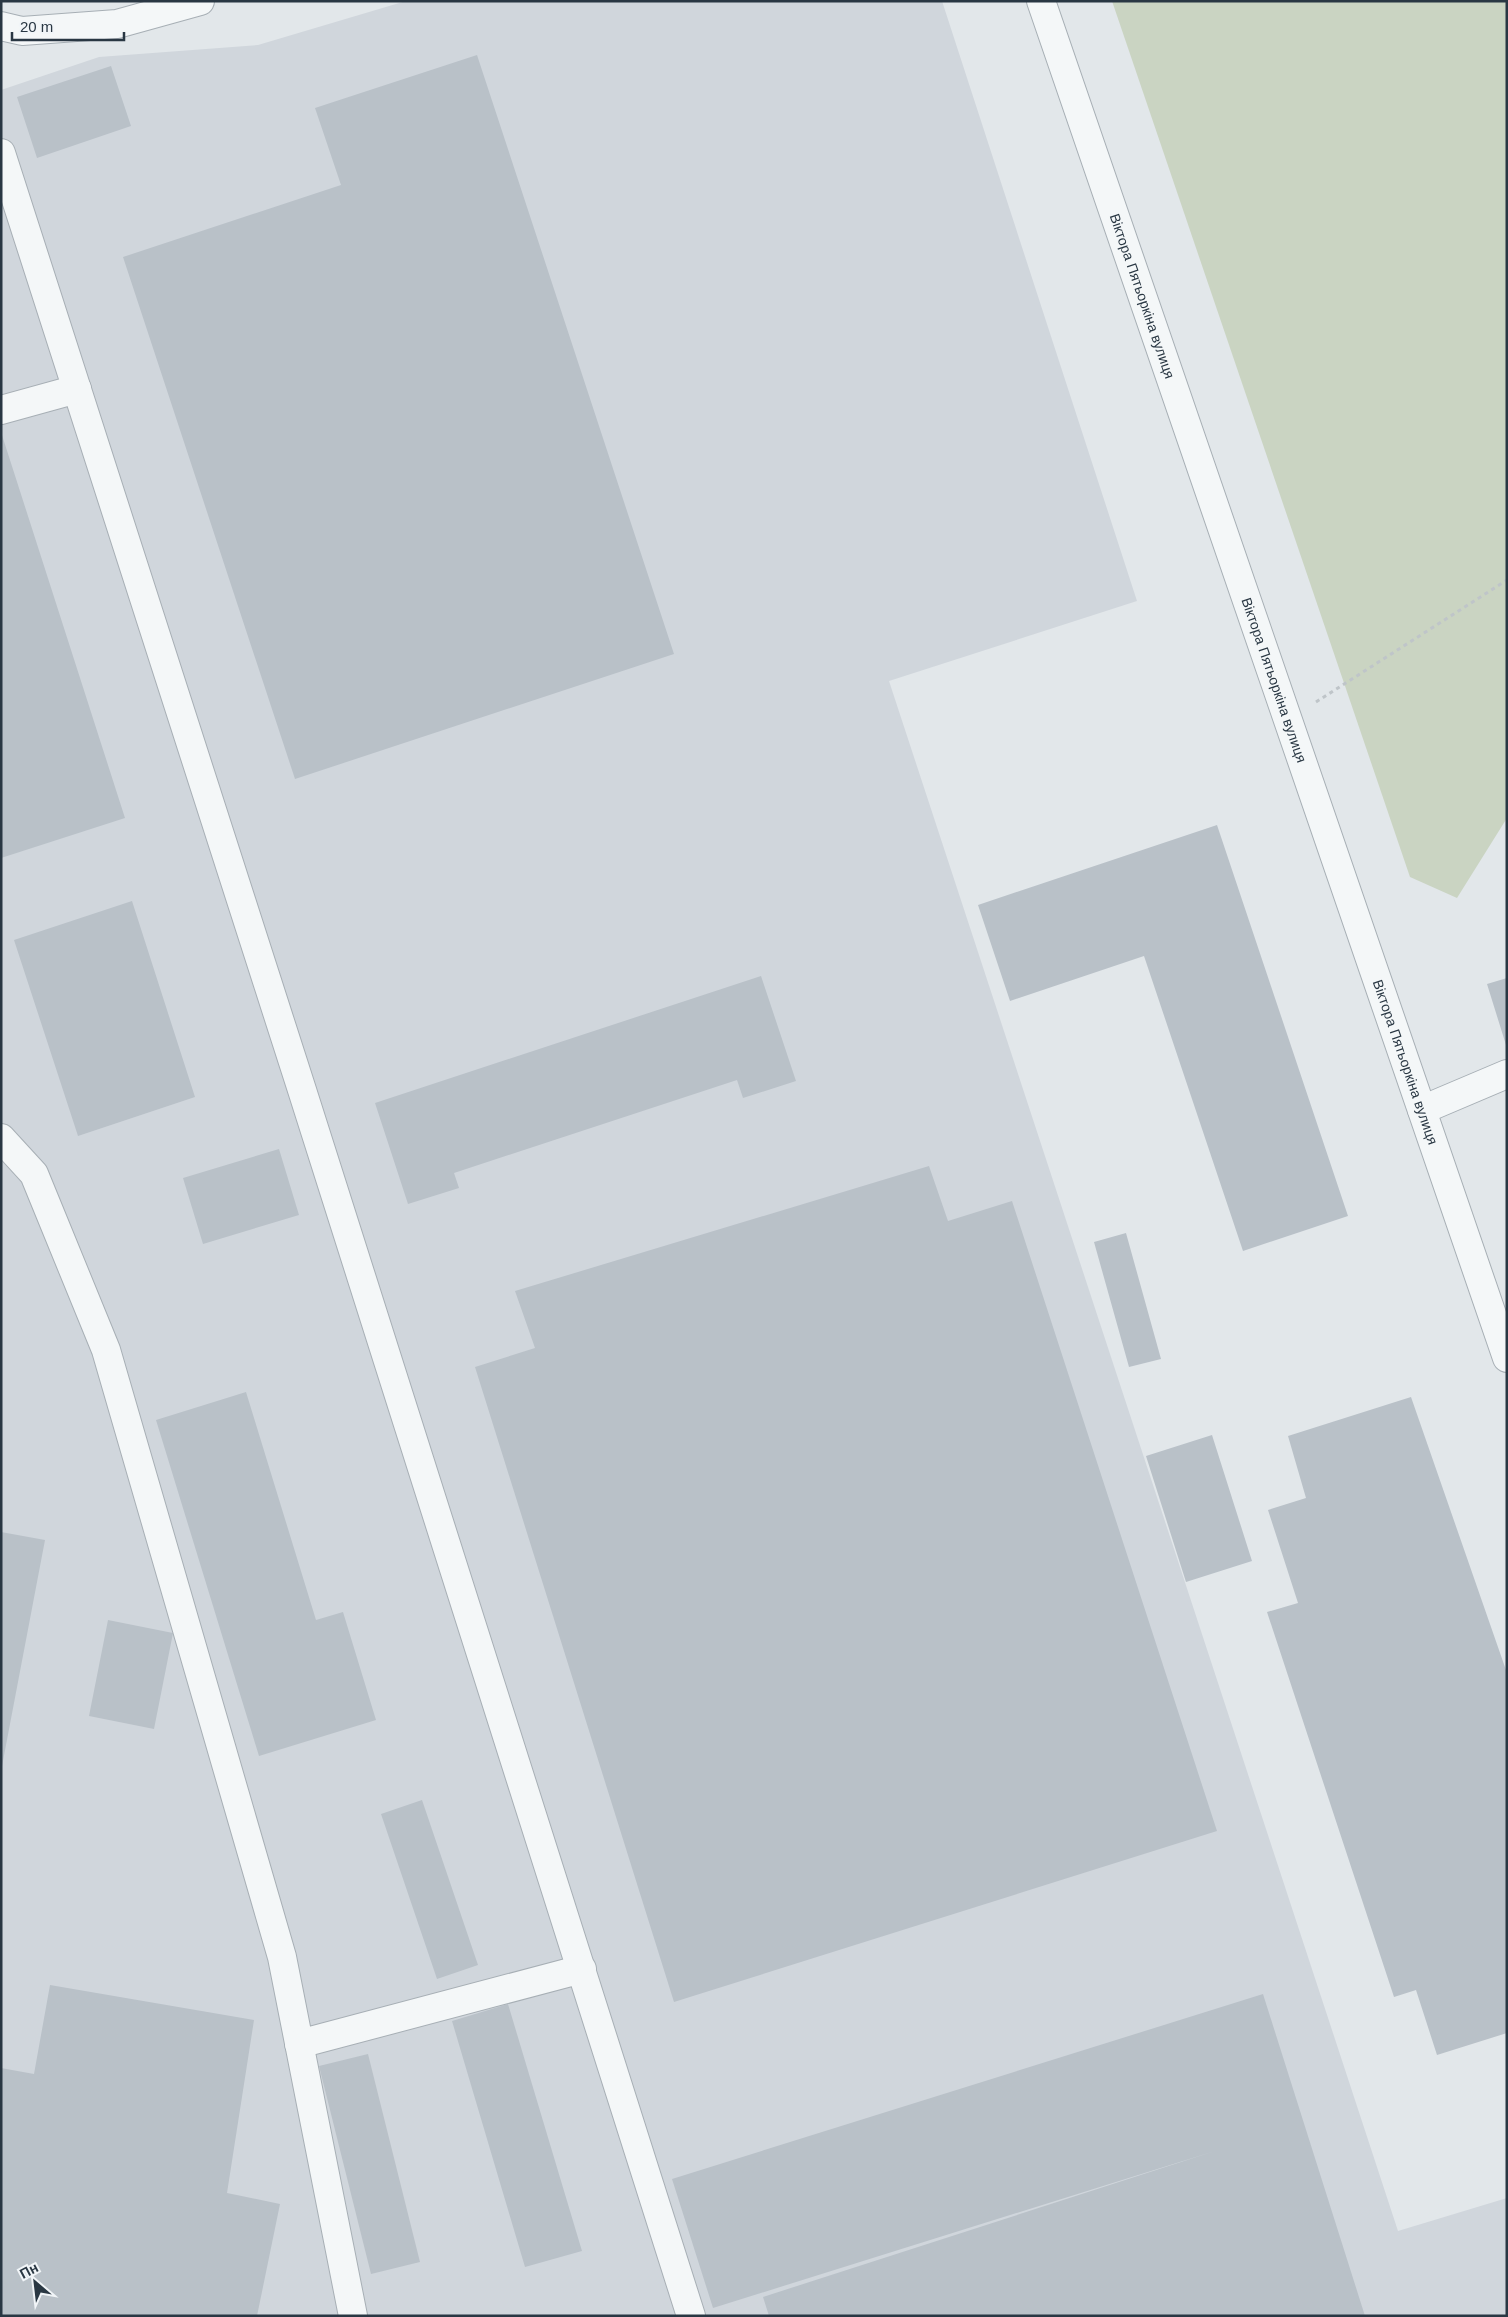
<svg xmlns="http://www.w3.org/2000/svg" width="1508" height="2317" font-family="Arial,sans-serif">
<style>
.built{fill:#d0d6dc}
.green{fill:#cad4c2}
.building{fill:#b9c1c8}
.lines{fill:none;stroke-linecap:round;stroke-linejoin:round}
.minor-casing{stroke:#a7afb5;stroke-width:30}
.path{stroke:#bfc5c9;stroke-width:3;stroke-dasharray:4 4;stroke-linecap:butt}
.minor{stroke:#f4f7f8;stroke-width:28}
.labels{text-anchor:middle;stroke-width:4;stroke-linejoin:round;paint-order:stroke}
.street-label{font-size:14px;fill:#293743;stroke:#f1f5f8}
</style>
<rect width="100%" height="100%" fill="#e2e7ea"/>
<path class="built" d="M406 1H942L1137 601 889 681 1398 2231 1507 2198V2316H1V90L99 57 258 45Z"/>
<path class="green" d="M1112 1H1507V818L1457 898 1410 877Z"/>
<path class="building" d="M477 55 674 654 295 779 123 257 341 185 315 108Z
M111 66 131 126 37 158 17 97Z
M1 432 125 818 1 858Z
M1217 825 1348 1216 1243 1251 1144 956 1010 1001 978 905Z
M132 901 195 1097 78 1136 14 940Z
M761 976 796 1081 743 1098 737 1080 454 1173 459 1188 408 1204 375 1103Z
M1507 978V1045H1506L1487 984Z
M279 1149 299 1215 203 1244 183 1178Z
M929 1166 948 1221 1012 1201 1217 1831 674 2002 475 1367 535 1348 515 1291Z
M1126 1233 1161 1359 1129 1367 1094 1242Z
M246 1392 316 1620 343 1612 376 1720 259 1756 156 1420Z
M1411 1397 1507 1673V2033L1437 2055 1416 1990 1394 1997 1267 1612 1298 1603 1268 1510 1306 1498 1288 1436Z
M1212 1435 1252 1561 1186 1582 1146 1456Z
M1 1532 45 1540 2 1766 1 1765Z
M108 1620 173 1633 154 1729 89 1716Z
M422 1800 478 1965 437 1979 381 1814Z
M50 1985 254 2020 227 2193 280 2204 257 2316H1V2068L34 2074Z
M1263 1994 1365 2316H769L763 2297 1215 2151 713 2308 672 2179Z
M508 2004 582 2251 525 2267 452 2021Z
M368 2054 420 2262 371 2274 319 2066Z"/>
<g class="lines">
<defs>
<g id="minor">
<path id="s1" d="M1041 1 1507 1358"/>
<path d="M1 26 22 31 117 24 200 1"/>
<path d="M1 153 302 1090 691 2316"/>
<path d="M1 410 77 389"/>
<path d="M1422 1110 1507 1074"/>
<path d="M1 1138 34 1174 106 1350 282 1957 353 2316"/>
<path d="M299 2044 582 1969"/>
</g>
</defs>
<use href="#minor" class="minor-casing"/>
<path class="path" d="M1316 702 1507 580"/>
<use href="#minor" class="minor"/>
</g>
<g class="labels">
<g class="street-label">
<text dy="5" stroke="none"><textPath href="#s1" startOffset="312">Віктора Пятьоркіна вулиця</textPath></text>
<text dy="5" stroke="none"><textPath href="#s1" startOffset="718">Віктора Пятьоркіна вулиця</textPath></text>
<text dy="5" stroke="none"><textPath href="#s1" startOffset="1122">Віктора Пятьоркіна вулиця</textPath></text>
</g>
</g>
<rect width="1508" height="2317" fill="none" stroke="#293743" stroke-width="5"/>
<g transform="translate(35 2282) rotate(332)" stroke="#f1f5f8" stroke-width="4" paint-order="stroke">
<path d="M0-4L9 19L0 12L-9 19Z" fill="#293743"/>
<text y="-8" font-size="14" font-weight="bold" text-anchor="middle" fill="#293743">Пн</text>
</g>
<path d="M12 32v8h112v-8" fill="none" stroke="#293743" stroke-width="2.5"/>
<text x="20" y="32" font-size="15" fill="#293743" stroke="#f1f5f8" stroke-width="4" paint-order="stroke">20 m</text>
</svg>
